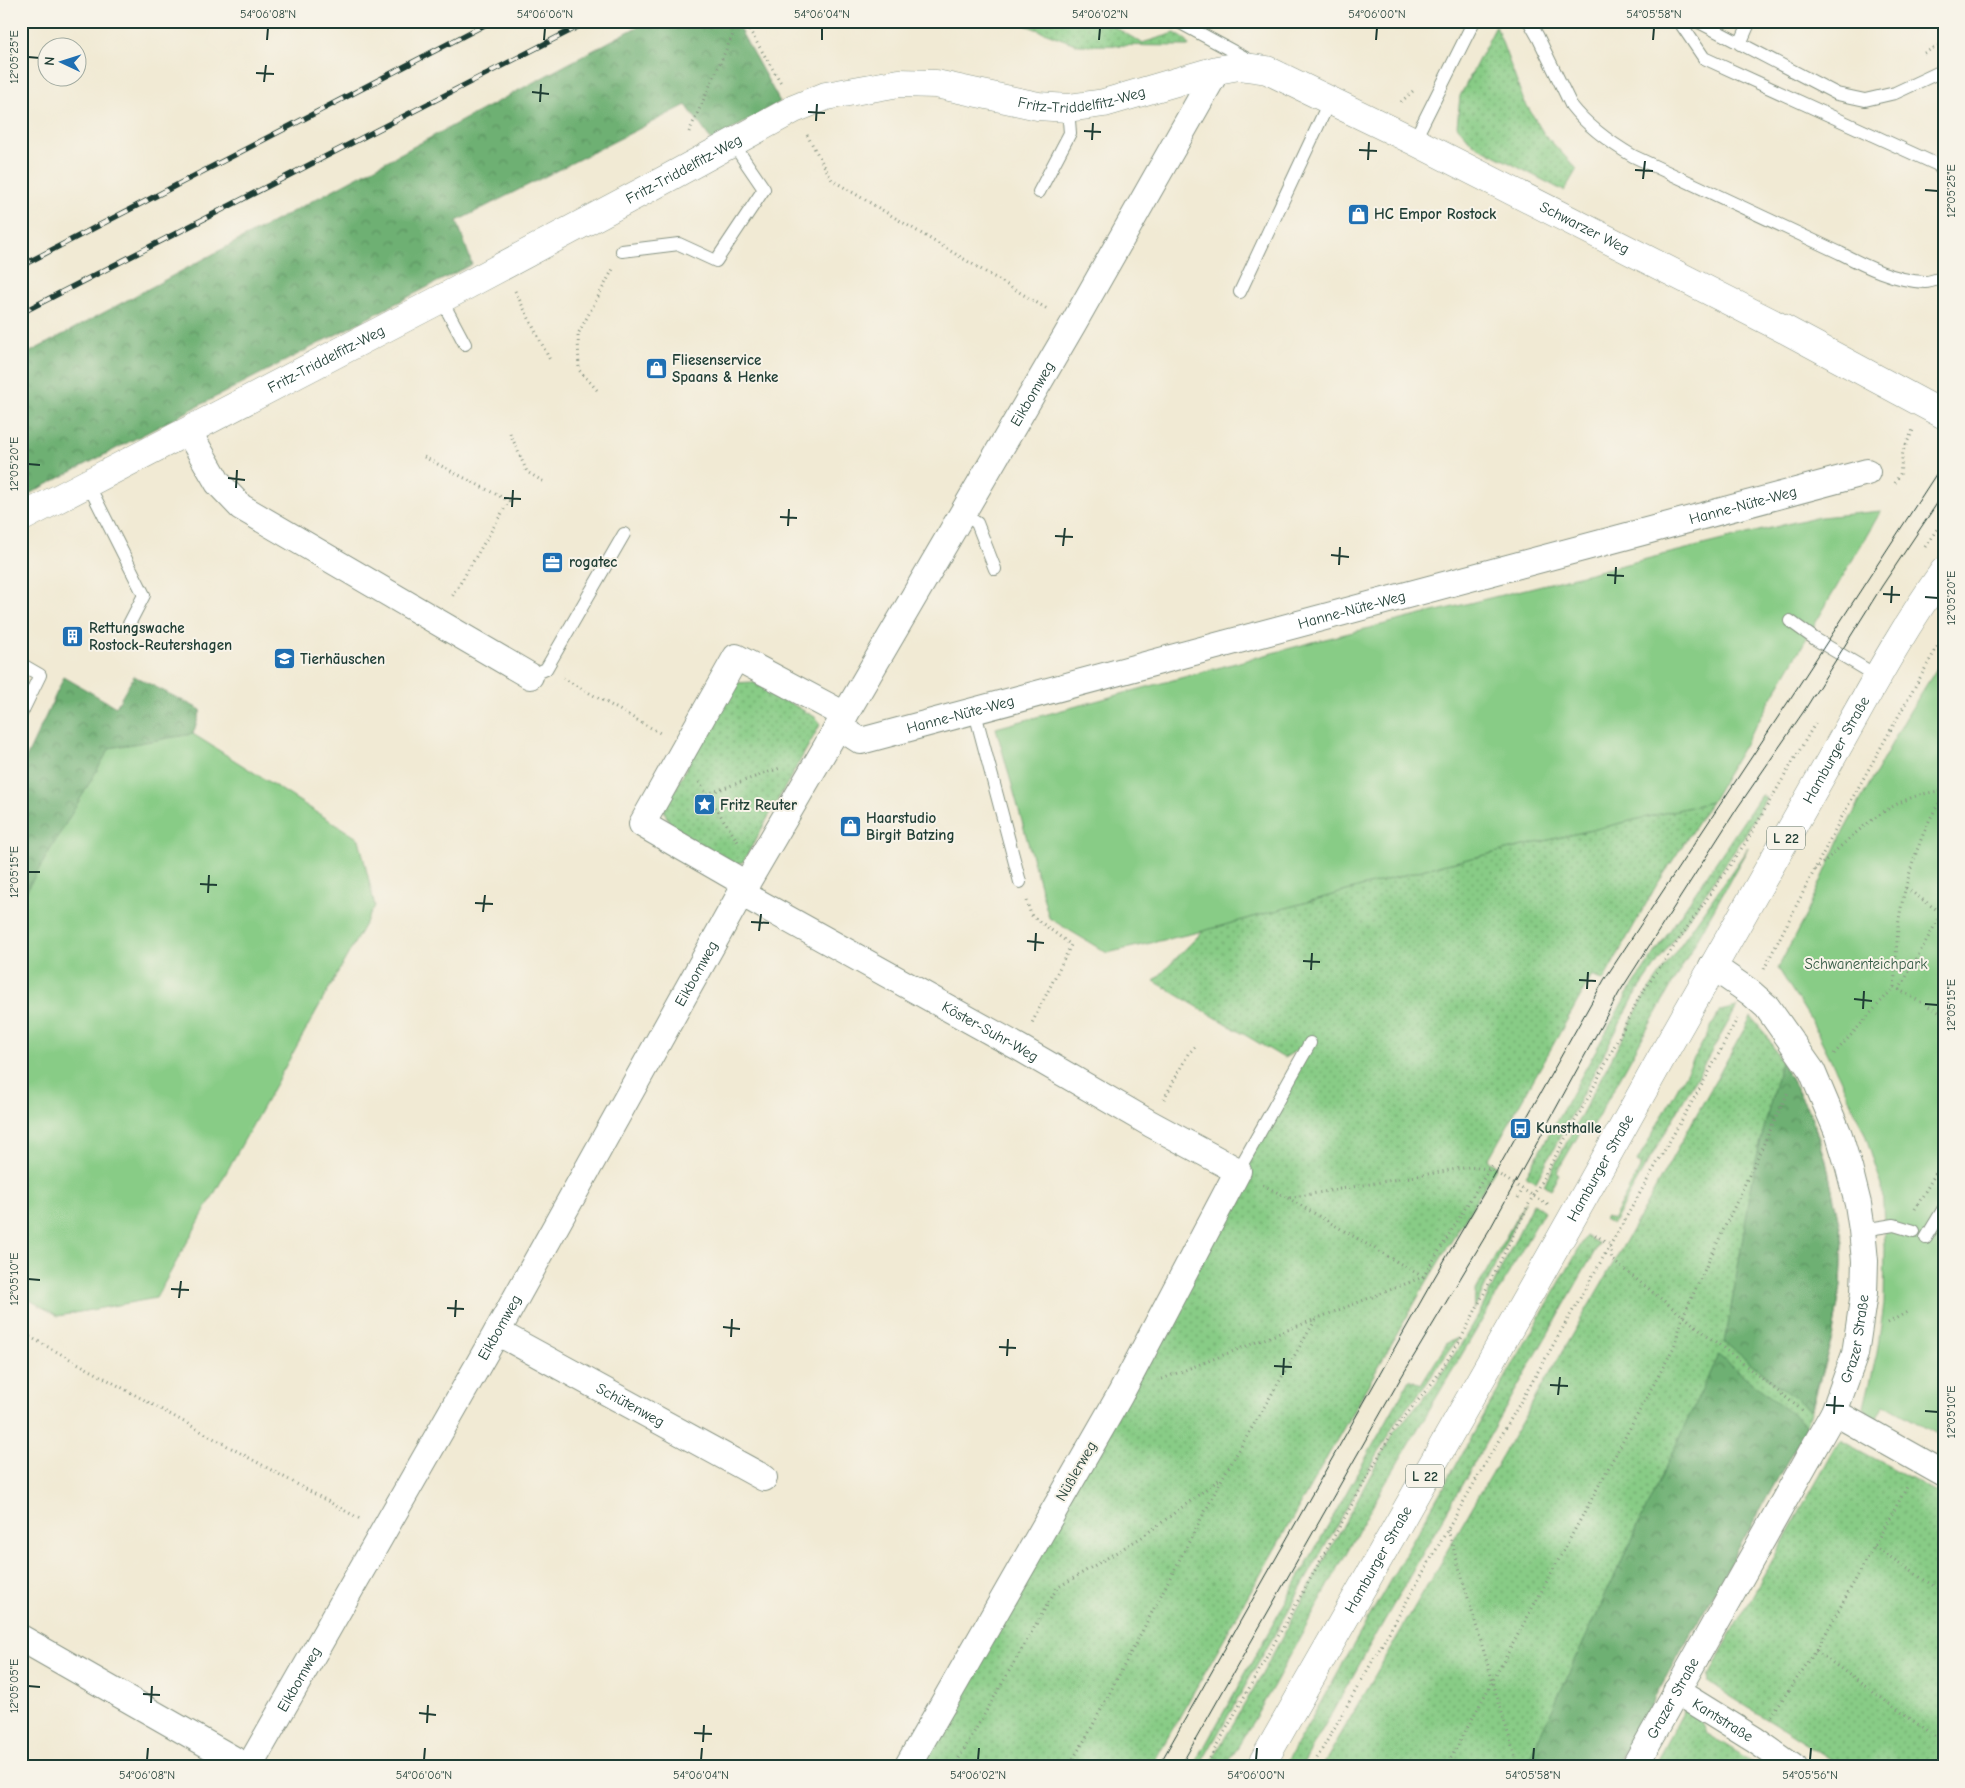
<svg xmlns="http://www.w3.org/2000/svg" width="1965" height="1788" font-family="'Comic Neue',sans-serif">
<style>
.grass{fill:url(#grass-dots);stroke:#54845d}
.forest{fill:url(#forest-crowns);stroke:#467654}
.green{fill:#88cc86;stroke:#54845d}
.lines{fill:none;stroke-linecap:round;stroke-linejoin:round}
.service-casing{stroke:#889484;stroke-width:14}
.minor-casing{stroke:#889484;stroke-width:28}
.tertiary-casing{stroke:#889484;stroke-width:29}
.primary-casing{stroke:#889484;stroke-width:29}
.path{stroke:#889484;stroke-width:3;stroke-dasharray:1 4;stroke-linecap:butt}
.service{stroke:#fff;stroke-width:12}
.minor{stroke:#fff;stroke-width:26}
.tertiary{stroke:#fff;stroke-width:28}
.primary{stroke:#fff;stroke-width:28}
.tram{stroke:#1f3d34;stroke-width:1}
.rail-casing{stroke:#1f3d34;stroke-width:5.5}
.rail{stroke:#f7f3e8;stroke-width:4;stroke-dasharray:11;stroke-linecap:butt}
.ticks{fill:none;stroke:#1f3d34;stroke-width:2}
.labels{text-anchor:middle;stroke-width:4;stroke-linejoin:round;paint-order:stroke}
.shield{fill:#f7f3e8;stroke:#60746a;stroke-width:1}
.shield-label{font-size:14px;font-weight:bold;fill:#1f3d34}
.street-label{font-size:15px;fill:#1f3d34;stroke:#f7f3e8}
.poi-label{font-size:15px;font-weight:bold;fill:#1f3d34;stroke:#f7f3e8;text-anchor:start}
.park-label{font-size:15px;fill:#345a44;stroke:#f7f3e8}
.neatline{fill:none;stroke:#1f3d34;stroke-width:2}
.ticks-label{font-size:12px;text-anchor:middle;fill:#1f3d34}
</style>
<defs>
<pattern id="grass-dots" width="8" height="8" patternUnits="userSpaceOnUse" patternTransform="scale(1.25)"><rect width="8" height="8" fill="#88cc86"/><path d="M2 2h.1M6 6h.1" fill="none" stroke="#6fa76e" stroke-width="1.8" stroke-linecap="round"/></pattern>
<pattern id="forest-crowns" width="20" height="18" patternUnits="userSpaceOnUse" patternTransform="scale(1.25)"><rect width="20" height="18" fill="#6eb073"/><path d="M2 6a3 3 0 1 1 6 0M12 15a3 3 0 1 1 6 0" fill="none" stroke="#5a905f"/></pattern>
</defs>
<rect width="100%" height="100%" fill="#f7f3e8"/>
<filter id="ink" filterUnits="userSpaceOnUse"><feTurbulence type="fractalNoise" baseFrequency=".02" numOctaves="2"/><feDisplacementMap in="SourceGraphic" scale="10" xChannelSelector="R" yChannelSelector="G"/><feConvolveMatrix kernelMatrix="1 2 1 2 8 2 1 2 1" color-interpolation-filters="sRGB"/></filter>
<filter id="wash" filterUnits="userSpaceOnUse"><feTurbulence type="fractalNoise" baseFrequency=".0096" numOctaves="4" result="noise"/><feDisplacementMap in="SourceGraphic" scale="20" xChannelSelector="R" yChannelSelector="G"/><feGaussianBlur stdDeviation="1.12" result="paint"/><feColorMatrix in="noise" values="0 0 0 0 0 0 0 0 0 0 0 0 0 0 0 0 0 1.4 0 .05"/><feComposite in="paint" operator="in"/></filter>
<g filter="url(#wash)">
<rect width="100%" height="100%" fill="#f1ead4"/>
<path class="grass" d="M1015 21H1104L1142 43 1175 33 1186 40 1189 46 1078 45Z
M1496 26 1523 99 1544 134 1577 169 1564 191 1473 144 1457 126 1460 96Z
M753 682 815 717 820 725 743 862 732 865 671 828 664 810 732 683Z
M1761 795 1766 798 1742 840 1634 997 1536 1182 1526 1176 1626 996Z
M1711 802 1656 886 1603 981 1592 976 1488 1160 1497 1166 1426 1283 1151 1767H907L1309 1043 1284 1058 1154 981 1203 931 1429 868Z
M1748 848 1592 1128 1585 1124 1557 1172 1559 1174 1550 1189 1544 1185 1644 997Z
M1737 1007 1612 1225 1603 1219 1606 1217 1612 1220 1642 1165 1637 1162 1720 1011Z
M1751 1017 1767 1036 1810 1113 1826 1160 1843 1243 1841 1285 1833 1334 1807 1426 1616 1767H1322L1618 1255Z
M1525 1202 1474 1310 1475 1292Z
M1533 1203 1544 1211 1477 1329 1372 1506 1273 1687 1226 1767H1208L1261 1676 1394 1432 1436 1383 1463 1341 1480 1312Z
M1586 1236 1599 1244 1301 1767H1284Z
M1458 1338 1424 1387 1397 1420 1199 1767H1193L1410 1379 1421 1385 1447 1343Z
M1840 1440 1944 1496V1767H1843L1709 1683 1708 1675Z
M1690 1700 1706 1733 1761 1767H1653Z"/>
<path class="forest" d="M648 21H735L780 102 712 141 686 105 457 221 472 264 21 498V357Z
M134 676 201 710 193 734 110 748 21 900V769L64 677 116 707Z
M1781 1061 1810 1113 1826 1160 1843 1243 1841 1285 1833 1334 1810 1410 1725 1343 1756 1160Z
M1718 1355 1807 1426 1616 1767H1525Z"/>
<path class="green" d="M1881 511 1711 802 1429 868 1203 931 1107 953 1049 918 996 728 1313 642 1811 518Z
M1944 657V1438L1884 1404 1876 1420 1870 1416 1864 1407 1877 1353 1884 1304 1885 1247 1882 1186 1865 1134 1838 1074 1812 1022 1778 968 1807 913 1841 836 1908 714Z
M193 734 359 839 375 906 156 1298 58 1316 21 1295V900L110 748Z"/>
</g>
<g filter="url(#ink)">
<g class="lines">
<defs>
<path id="service" d="M1177 21 1249 60
M1529 21 1538 37 1571 105C1588 127 1609 142 1633 156L1840 253C1865 266 1895 281 1925 282 1931 282 1938 279 1944 277
M1679 21 1704 58 1938 165 1944 173
M1697 21 1837 94 1865 100 1895 93 1944 70
M1740 44 1750 21
M1414 141 1474 21
M1039 192 1070 133 1068 108
M622 251 679 244 716 261 764 189 732 142
M1240 292 1330 100
M441 299 465 344
M88 484 144 595 128 626
M963 514 977 523 995 569
M1790 621 1815 639 1877 676
M21 664 40 675 21 714
M530 676 546 669 624 534
M974 709 1020 882
M1238 1171 1310 1043
M1862 1230 1894 1225 1914 1231
M1926 1238 1944 1208"/>
<g id="minor">
<path d="M188 431 218 483 241 507 530 676"/>
<path id="s1" d="M839 727 861 741 1867 472"/>
<path d="M746 884 642 824 736 657 845 715"/>
<path id="s2" d="M741 893 1020 1048 1151 1124 1238 1171 1120 1395 907 1767"/>
<path id="s3" d="M497 1332 764 1478"/>
<path d="M1834 1412 1944 1474"/>
<path d="M21 1638 247 1767"/>
<path id="s4" d="M1676 1691 1755 1740 1793 1767"/>
<path id="s5" d="M249 1767 497 1332 741 893 1073 324 1217 70"/>
<path id="s6" d="M1634 1767 1834 1412 1855 1354 1864 1293 1865 1261 1862 1230 1858 1204 1849 1168 1839 1135 1812 1071 1767 1007 1751 993 1712 966"/>
</g>
<g id="tertiary">
<path id="s7" d="M21 518 441 299 668 178 794 109 826 96 899 83 936 84 1038 106 1068 108 1104 103 1217 70 1239 66 1267 70 1414 141 1786 330 1944 415"/>
</g>
<g id="primary">
<path id="s8" d="M1260 1767C1393 1532 1529 1298 1659 1062 1713 965 1769 870 1823 773 1862 705 1898 635 1944 571"/>
</g>
</defs>
<use href="#service" class="service-casing"/>
<use href="#minor" class="minor-casing"/>
<use href="#tertiary" class="tertiary-casing"/>
<use href="#primary" class="primary-casing"/>
<path class="path" d="M744 21 781 83
M1924 53 1944 43
M1401 102 1413 91
M689 132 739 21
M807 135 832 180 1049 310
M515 291 551 362
M597 390 579 370 578 334 613 269
M510 433 527 472 544 482
M424 457 509 501 452 597
M1895 483 1900 474 1903 451 1913 430
M1925 547 1944 519
M563 678 660 733
M699 782 738 842
M707 794 780 768
M1815 870C1852 837 1891 793 1944 791
M1906 888 1937 910 1944 898
M1027 901 1031 915 1071 945 1032 1023
M1764 969 1839 822 1944 635
M1894 987C1896 968 1896 949 1898 929 1900 897 1923 820 1944 797
M1899 990 1940 916 1944 918
M1834 1054 1894 987 1944 1015
M1164 1099 1188 1054 1197 1045
M1263 1185 1288 1198 1469 1167 1490 1169 1548 1205
M1288 1198 1423 1277
M1518 1198 1523 1189
M1915 1209 1944 1159
M1595 1235 1610 1244 1612 1260 1803 1411
M1888 1323 1909 1311
M21 1332 360 1519
M1162 1379 1423 1277 1493 1163
M1448 1530 1518 1767
M1874 1546 1944 1593
M1816 1651 1944 1743
M1771 1716 1816 1651 1908 1485
M954 1767 1057 1588 1142 1537 1220 1479
M1068 1767 1086 1738 1223 1477 1316 1319
M1205 1767 1393 1431 1433 1382 1461 1339 1533 1196 1588 1098 1640 996 1746 842 1816 722
M1312 1767 1708 1074 1737 1019
M1446 1767 1674 1347 1683 1316 1789 1090"/>
<use href="#service" class="service"/>
<use href="#minor" class="minor"/>
<use href="#tertiary" class="tertiary"/>
<use href="#primary" class="primary"/>
<path class="tram" d="M1158 1767 1433 1280 1496 1172 1604 980 1790 699 1944 462
M1180 1767 1399 1381 1491 1227 1619 993 1738 807 1804 711 1882 586 1944 493"/>
<defs>
<path id="rail" d="M21 266 492 21
M21 313 589 21"/>
</defs>
<use href="#rail" class="rail-casing"/>
<use href="#rail" class="rail"/>
</g>
</g>
<path class="ticks" d="M267 40 268 28M544 40 545 28M822 40V28M1099 40 1100 28M1376 40 1377 28M1653 40 1654 28M28 57 40 58M256 73 274 74M264 82 266 65M532 92 549 94M540 102 541 84M808 112 825 113M816 121 817 104M1084 131 1101 132M1092 140 1093 123M1359 150 1377 151M1368 160 1369 142M1635 170 1653 171M1643 179 1645 161M1925 190 1938 191M28 464 40 465M228 478 245 480M236 488 237 470M504 498 521 499M512 507 513 490M780 517 797 518M788 526 789 509M1055 536 1073 537M1063 546 1065 528M1331 555 1349 557M1339 565 1340 547M1607 575 1624 576M1615 584 1616 567M1883 594 1900 595M1925 597 1938 598M1891 603 1892 586M28 872H40M200 884 217 885M208 893 209 875M475 903 493 904M483 912 485 895M751 922 769 923M759 931 761 914M1027 941 1044 943M1035 951 1036 933M1303 961 1320 962M1311 970 1312 953M1579 980 1596 981M1587 989 1588 972M1854 999 1872 1001M1925 1004 1938 1005M1863 1009 1864 991M28 1279 40 1280M171 1289 189 1290M179 1298 181 1281M447 1308 464 1309M455 1317 456 1300M723 1327 740 1329M731 1337 732 1319M999 1347 1016 1348M1007 1356 1008 1339M1274 1366 1292 1367M1283 1375 1284 1358M1550 1385 1568 1386M1558 1395 1560 1377M1826 1405 1844 1406M1925 1411 1938 1412M1834 1414 1835 1396M28 1686 40 1687M143 1694 160 1695M151 1703 152 1686M419 1713 436 1715M427 1723 428 1705M694 1733 712 1734M703 1742 704 1725M147 1760 148 1748M424 1760 425 1748M701 1760 702 1748M978 1760 979 1748M1256 1760 1257 1748M1533 1760 1534 1748M1810 1760 1811 1748"/>
<defs>
<symbol id="shop-square" viewBox="-11 -11 22 22"><rect x="-9" y="-9" width="18" height="18" rx="4" fill="#1f6fb2" stroke="#f7f3e8"/><path d="M-5-2.5h2.3a2.7 3.5 0 0 1 5.4 0H5L5.5 6h-11ZM-1.5-2.5h3a1.5 2.3 0 0 0-3 0Z" fill="#fff"/></symbol>
<symbol id="office-square" viewBox="-11 -11 22 22"><rect x="-9" y="-9" width="18" height="18" rx="4" fill="#1f6fb2" stroke="#f7f3e8"/><path d="M-6-3h4V-5.5h4V-3h4V5H-6ZM-1-4.5V-3h2v-1.5ZM-6 0V1H6V0Z" fill="#fff"/></symbol>
<symbol id="building-square" viewBox="-11 -11 22 22"><rect x="-9" y="-9" width="18" height="18" rx="4" fill="#1f6fb2" stroke="#f7f3e8"/><path d="M-4-6H4V6H1V3H-1V6H-4ZM-2.5-4.3h1.7v1.8h-1.7ZM.8-4.3h1.7v1.8H.8ZM-2.5-1h1.7V.8h-1.7ZM.8-1h1.7V.8H.8Z" fill="#fff"/></symbol>
<symbol id="school-square" viewBox="-11 -11 22 22"><rect x="-9" y="-9" width="18" height="18" rx="4" fill="#1f6fb2" stroke="#f7f3e8"/><path d="M0-5L7-2L0 1L-7-2ZM-4 1L0 2.5L4 1V4Q0 6-4 4Z" fill="#fff"/></symbol>
<symbol id="sight-square" viewBox="-11 -11 22 22"><rect x="-9" y="-9" width="18" height="18" rx="4" fill="#1f6fb2" stroke="#f7f3e8"/><path d="M0-6L1.8-2.2L6-1.7L2.9 1.2L3.7 5.4L0 3.3L-3.7 5.4L-2.9 1.2L-6-1.7L-1.8-2.2Z" fill="#fff"/></symbol>
<symbol id="bus-square" viewBox="-11 -11 22 22"><rect x="-9" y="-9" width="18" height="18" rx="4" fill="#1f6fb2" stroke="#f7f3e8"/><path d="M-5-6H5V4H4V6H2V4H-2V6H-4V4H-5ZM-3.5-4V0h7V-4ZM-3.5 1.2v1.5H-2V1.2ZM2 1.2v1.5H3.5V1.2Z" fill="#fff"/></symbol>
</defs>
<g fill-rule="evenodd">
<use href="#shop-square" x="1346" y="202" width="25" height="25"/>
<use href="#shop-square" x="644" y="356" width="25" height="25"/>
<use href="#office-square" x="540" y="550" width="25" height="25"/>
<use href="#building-square" x="60" y="624" width="25" height="25"/>
<use href="#school-square" x="272" y="646" width="25" height="25"/>
<use href="#sight-square" x="692" y="792" width="25" height="25"/>
<use href="#shop-square" x="838" y="814" width="25" height="25"/>
<use href="#bus-square" x="1508" y="1116" width="25" height="25"/>
</g>
<g class="labels">
<g class="shield">
<rect x="1767" y="826.5" width="38" height="23" rx="4"/>
<rect x="1406" y="1464.5" width="38" height="23" rx="4"/>
</g>
<g class="shield-label">
<text x="1786" y="843">L 22</text>
<text x="1425" y="1481">L 22</text>
</g>
<g class="street-label">
<text dy="5" stroke="none"><textPath href="#s7" startOffset="1169">Fritz-Triddelfitz-Weg</textPath></text>
<text dy="5" stroke="none"><textPath href="#s7" startOffset="749">Fritz-Triddelfitz-Weg</textPath></text>
<text dy="5" stroke="none"><textPath href="#s7" startOffset="1714">Schwarzer Weg</textPath></text>
<text dy="5" stroke="none"><textPath href="#s7" startOffset="344">Fritz-Triddelfitz-Weg</textPath></text>
<text dy="5" stroke="none"><textPath href="#s5" startOffset="1581">Eikbomweg</textPath></text>
<text dy="5" stroke="none"><textPath href="#s1" startOffset="939">Hanne-Nüte-Weg</textPath></text>
<text dy="5" stroke="none"><textPath href="#s1" startOffset="534">Hanne-Nüte-Weg</textPath></text>
<text dy="5" stroke="none"><textPath href="#s1" startOffset="129">Hanne-Nüte-Weg</textPath></text>
<text dy="5" stroke="none"><textPath href="#s8" startOffset="1169">Hamburger Straße</textPath></text>
<text dy="5" stroke="none"><textPath href="#s5" startOffset="911">Eikbomweg</textPath></text>
<text dy="5" stroke="none"><textPath href="#s2" startOffset="285">Köster-Suhr-Weg</textPath></text>
<text dy="5" stroke="none"><textPath href="#s8" startOffset="689">Hamburger Straße</textPath></text>
<text dy="5" stroke="none"><textPath href="#s5" startOffset="506">Eikbomweg</textPath></text>
<text dy="5" stroke="none"><textPath href="#s6" startOffset="484">Grazer Straße</textPath></text>
<text dy="5" stroke="none"><textPath href="#s3" startOffset="152">Schütenweg</textPath></text>
<text transform="translate(1076 1471) rotate(-60)" y="5">Nüßlerweg</text>
<text dy="5" stroke="none"><textPath href="#s8" startOffset="239">Hamburger Straße</textPath></text>
<text dy="5" stroke="none"><textPath href="#s5" startOffset="101">Eikbomweg</textPath></text>
<text dy="5" stroke="none"><textPath href="#s6" startOffset="79">Grazer Straße</textPath></text>
<text dy="5" stroke="none"><textPath href="#s4" startOffset="55">Kantstraße</textPath></text>
</g>
<g class="poi-label">
<text x="1374" y="219">HC Empor Rostock</text>
<text x="672" y="365">Fliesenservice<tspan x="672" dy="17">Spaans &amp; Henke</tspan></text>
<text x="569" y="567">rogatec</text>
<text x="89" y="633">Rettungswache<tspan x="89" dy="17">Rostock-Reutershagen</tspan></text>
<text x="300" y="664">Tierhäuschen</text>
<text x="720" y="810">Fritz Reuter</text>
<text x="866" y="823">Haarstudio<tspan x="866" dy="17">Birgit Batzing</tspan></text>
<text x="1536" y="1133">Kunsthalle</text>
</g>
<g class="park-label">
<text x="1866" y="969">Schwanenteichpark</text>
</g>
</g>
<rect width="1965" height="1788" fill="none" stroke="#f7f3e8" stroke-width="55"/>
<g transform="translate(62 62) rotate(274)"><circle r="24" fill="#f7f3e8" stroke="#a1aaa0"/>
<path d="M0-4L9 19L0 12L-9 19Z" fill="#1f6fb2"/>
<text y="-8" font-size="14" font-weight="bold" text-anchor="middle" fill="#1f3d34">N</text>
</g>
<rect x="28" y="28" width="1910" height="1732" class="neatline"/>
<g class="ticks-label">
<text x="268" y="18">54°06'08"N</text>
<text x="545" y="18">54°06'06"N</text>
<text x="822" y="18">54°06'04"N</text>
<text x="1100" y="18">54°06'02"N</text>
<text x="1377" y="18">54°06'00"N</text>
<text x="1654" y="18">54°05'58"N</text>
<text transform="translate(14 57) rotate(-90)" y="4">12°05'25"E</text>
<text transform="translate(1951 191) rotate(-90)" y="4">12°05'25"E</text>
<text transform="translate(14 464) rotate(-90)" y="4">12°05'20"E</text>
<text transform="translate(1951 598) rotate(-90)" y="4">12°05'20"E</text>
<text transform="translate(14 872) rotate(-90)" y="4">12°05'15"E</text>
<text transform="translate(1951 1005) rotate(-90)" y="4">12°05'15"E</text>
<text transform="translate(14 1279) rotate(-90)" y="4">12°05'10"E</text>
<text transform="translate(1951 1412) rotate(-90)" y="4">12°05'10"E</text>
<text transform="translate(14 1686) rotate(-90)" y="4">12°05'05"E</text>
<text x="147" y="1779">54°06'08"N</text>
<text x="424" y="1779">54°06'06"N</text>
<text x="701" y="1779">54°06'04"N</text>
<text x="978" y="1779">54°06'02"N</text>
<text x="1256" y="1779">54°06'00"N</text>
<text x="1533" y="1779">54°05'58"N</text>
<text x="1810" y="1779">54°05'56"N</text>
</g>
</svg>
